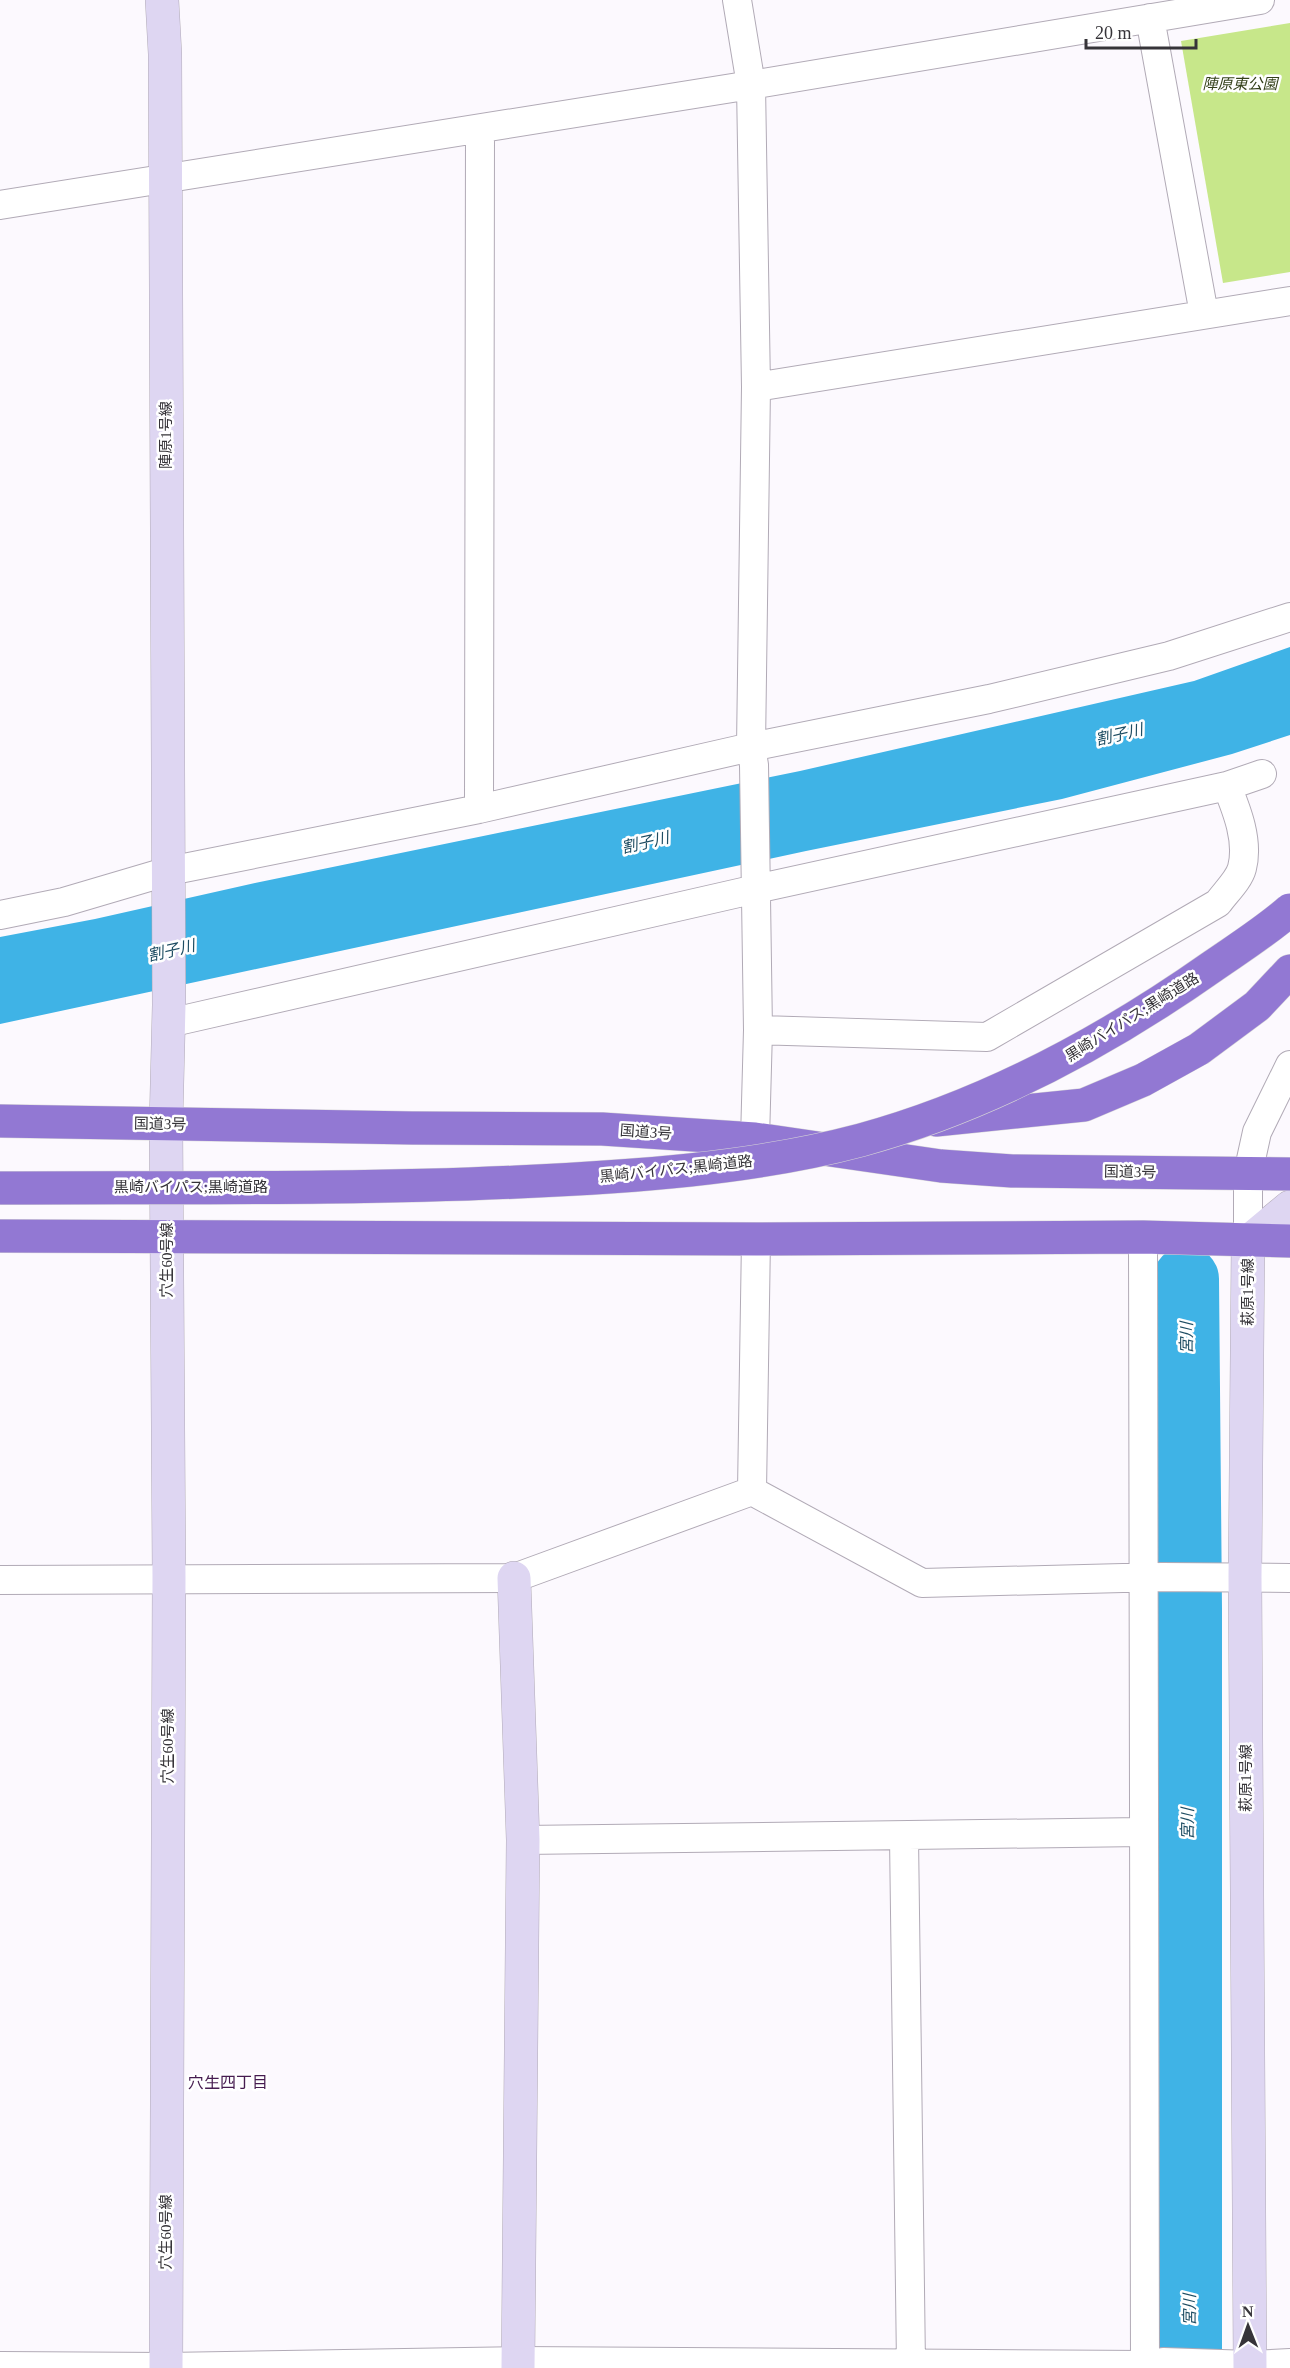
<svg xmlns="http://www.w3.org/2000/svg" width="1290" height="2368" font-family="'Times New Roman','Noto Sans JP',serif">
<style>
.green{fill:#c7e78a}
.water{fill:#3fb3e6}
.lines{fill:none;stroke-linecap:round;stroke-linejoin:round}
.river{stroke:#3fb3e6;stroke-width:66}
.street-casing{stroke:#b1aab6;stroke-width:30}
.secondary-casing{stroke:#b1aab6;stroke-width:34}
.highway-casing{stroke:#d7d6d7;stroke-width:34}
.street{stroke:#fff;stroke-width:28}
.secondary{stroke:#ded6f2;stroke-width:33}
.highway{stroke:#9278d3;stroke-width:33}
.highway-bridge-casing{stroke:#d7d6d7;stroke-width:34;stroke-linecap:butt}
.highway-bridge{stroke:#9278d3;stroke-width:33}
.labels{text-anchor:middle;stroke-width:5;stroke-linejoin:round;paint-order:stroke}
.park-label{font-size:15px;font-style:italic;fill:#35411b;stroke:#fff}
.street-label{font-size:15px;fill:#363439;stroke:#fff}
.water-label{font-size:16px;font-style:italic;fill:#1e4d63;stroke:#fff}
.neighbourhood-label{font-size:16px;fill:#461c50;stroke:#fff}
</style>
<rect width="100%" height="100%" fill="#fcf9fe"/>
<path class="green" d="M1290 23V272L1223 283 1181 41Z"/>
<path class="water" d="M1290 647V735L1232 754 1062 799 806 851 0 1024V937L95 919 255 883 800 771 1194 681Z"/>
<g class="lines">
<path class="river" d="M1186 1279 1189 1609V2368"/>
<defs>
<path id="street" d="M737 0 751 85 756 387 751 747 754 765 758 1030 755 1139
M1150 18 1204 314
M0 205 751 85 1260 0
M756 387 1290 301
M479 809 480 129
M0 915 64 902 169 871 479 809 751 747 989 699 1169 656 1290 617
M169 1023 756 889 1227 786 1262 774
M758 1030 987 1037 1218 903C1225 893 1239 880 1242 868 1249 841 1237 811 1227 786
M1143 1237 1145 2368
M1248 1242V1173L1257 1132 1290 1065
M752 1491 756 1239
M0 1580 514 1578 752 1491 922 1583 1162 1577 1290 1578
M904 1837 911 2365
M523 1840 1142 1832
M0 2366 166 2367 518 2361 1145 2365 1163 2362 1250 2365 1290 2363"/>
<path id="secondary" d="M162 0 165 54 169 1005 166 1124 169 1578 166 2368
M514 1578 523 1840 518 2368
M1250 2368 1245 1577 1248 1242 1290 1207"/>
<path id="highway" d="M936 1120 1084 1105 1143 1080 1199 1049 1257 1006 1290 971
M0 1121 412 1128 602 1129 755 1139 941 1166 1012 1171 1290 1174
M0 1236 756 1239 1143 1237 1290 1241"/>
</defs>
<use href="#street" class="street-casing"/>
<use href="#secondary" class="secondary-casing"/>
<use href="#highway" class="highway-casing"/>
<use href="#street" class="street"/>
<use href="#secondary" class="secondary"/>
<use href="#highway" class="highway"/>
<defs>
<path id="highway-bridge" d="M0 1188C172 1187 345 1190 517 1182 629 1177 752 1169 861 1140 989 1105 1105 1042 1213 966 1239 948 1266 931 1290 910"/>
</defs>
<use href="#highway-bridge" class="highway-bridge-casing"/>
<use href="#highway-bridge" class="highway-bridge"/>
</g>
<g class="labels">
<g class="park-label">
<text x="1240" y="89">陣原東公園</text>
</g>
<g class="street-label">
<text transform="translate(166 435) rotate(-90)" y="5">陣原1号線</text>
<text transform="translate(1132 1017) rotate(-32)" y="5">黒崎バイパス;黒崎道路</text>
<text transform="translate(160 1124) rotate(1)" y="5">国道3号</text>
<text transform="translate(646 1132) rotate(4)" y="5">国道3号</text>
<text transform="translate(676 1169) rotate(-6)" y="5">黒崎バイパス;黒崎道路</text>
<text transform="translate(1130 1172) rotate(1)" y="5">国道3号</text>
<text x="191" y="1192">黒崎バイパス;黒崎道路</text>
<text transform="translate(167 1260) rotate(-90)" y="5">穴生60号線</text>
<text transform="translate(1248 1292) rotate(-90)" y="5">萩原1号線</text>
<text transform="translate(168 1746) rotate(-90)" y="5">穴生60号線</text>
<text transform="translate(1246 1778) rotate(-90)" y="5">萩原1号線</text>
<text transform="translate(166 2232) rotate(-90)" y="5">穴生60号線</text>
</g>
<g class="water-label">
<text transform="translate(1119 734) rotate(-13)" y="6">割子川</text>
<text transform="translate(645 842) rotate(-13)" y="6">割子川</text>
<text transform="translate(171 950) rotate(-13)" y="6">割子川</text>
<text transform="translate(1186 1338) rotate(-90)" y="6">宮川</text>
<text transform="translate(1187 1824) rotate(-90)" y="6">宮川</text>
<text transform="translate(1189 2310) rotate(-90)" y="6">宮川</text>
</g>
<g class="neighbourhood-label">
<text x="228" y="2088">穴生四丁目</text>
</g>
</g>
<g transform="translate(1248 2326) rotate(359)" stroke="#ffffff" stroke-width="4.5" paint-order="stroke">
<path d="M0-4.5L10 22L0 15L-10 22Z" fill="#363439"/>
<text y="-9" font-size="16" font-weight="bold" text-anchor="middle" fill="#363439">N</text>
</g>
<path d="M1086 39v9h110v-9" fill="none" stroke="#363439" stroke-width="3"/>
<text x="1095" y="39" font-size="18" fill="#363439" stroke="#ffffff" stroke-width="4.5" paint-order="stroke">20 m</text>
</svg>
